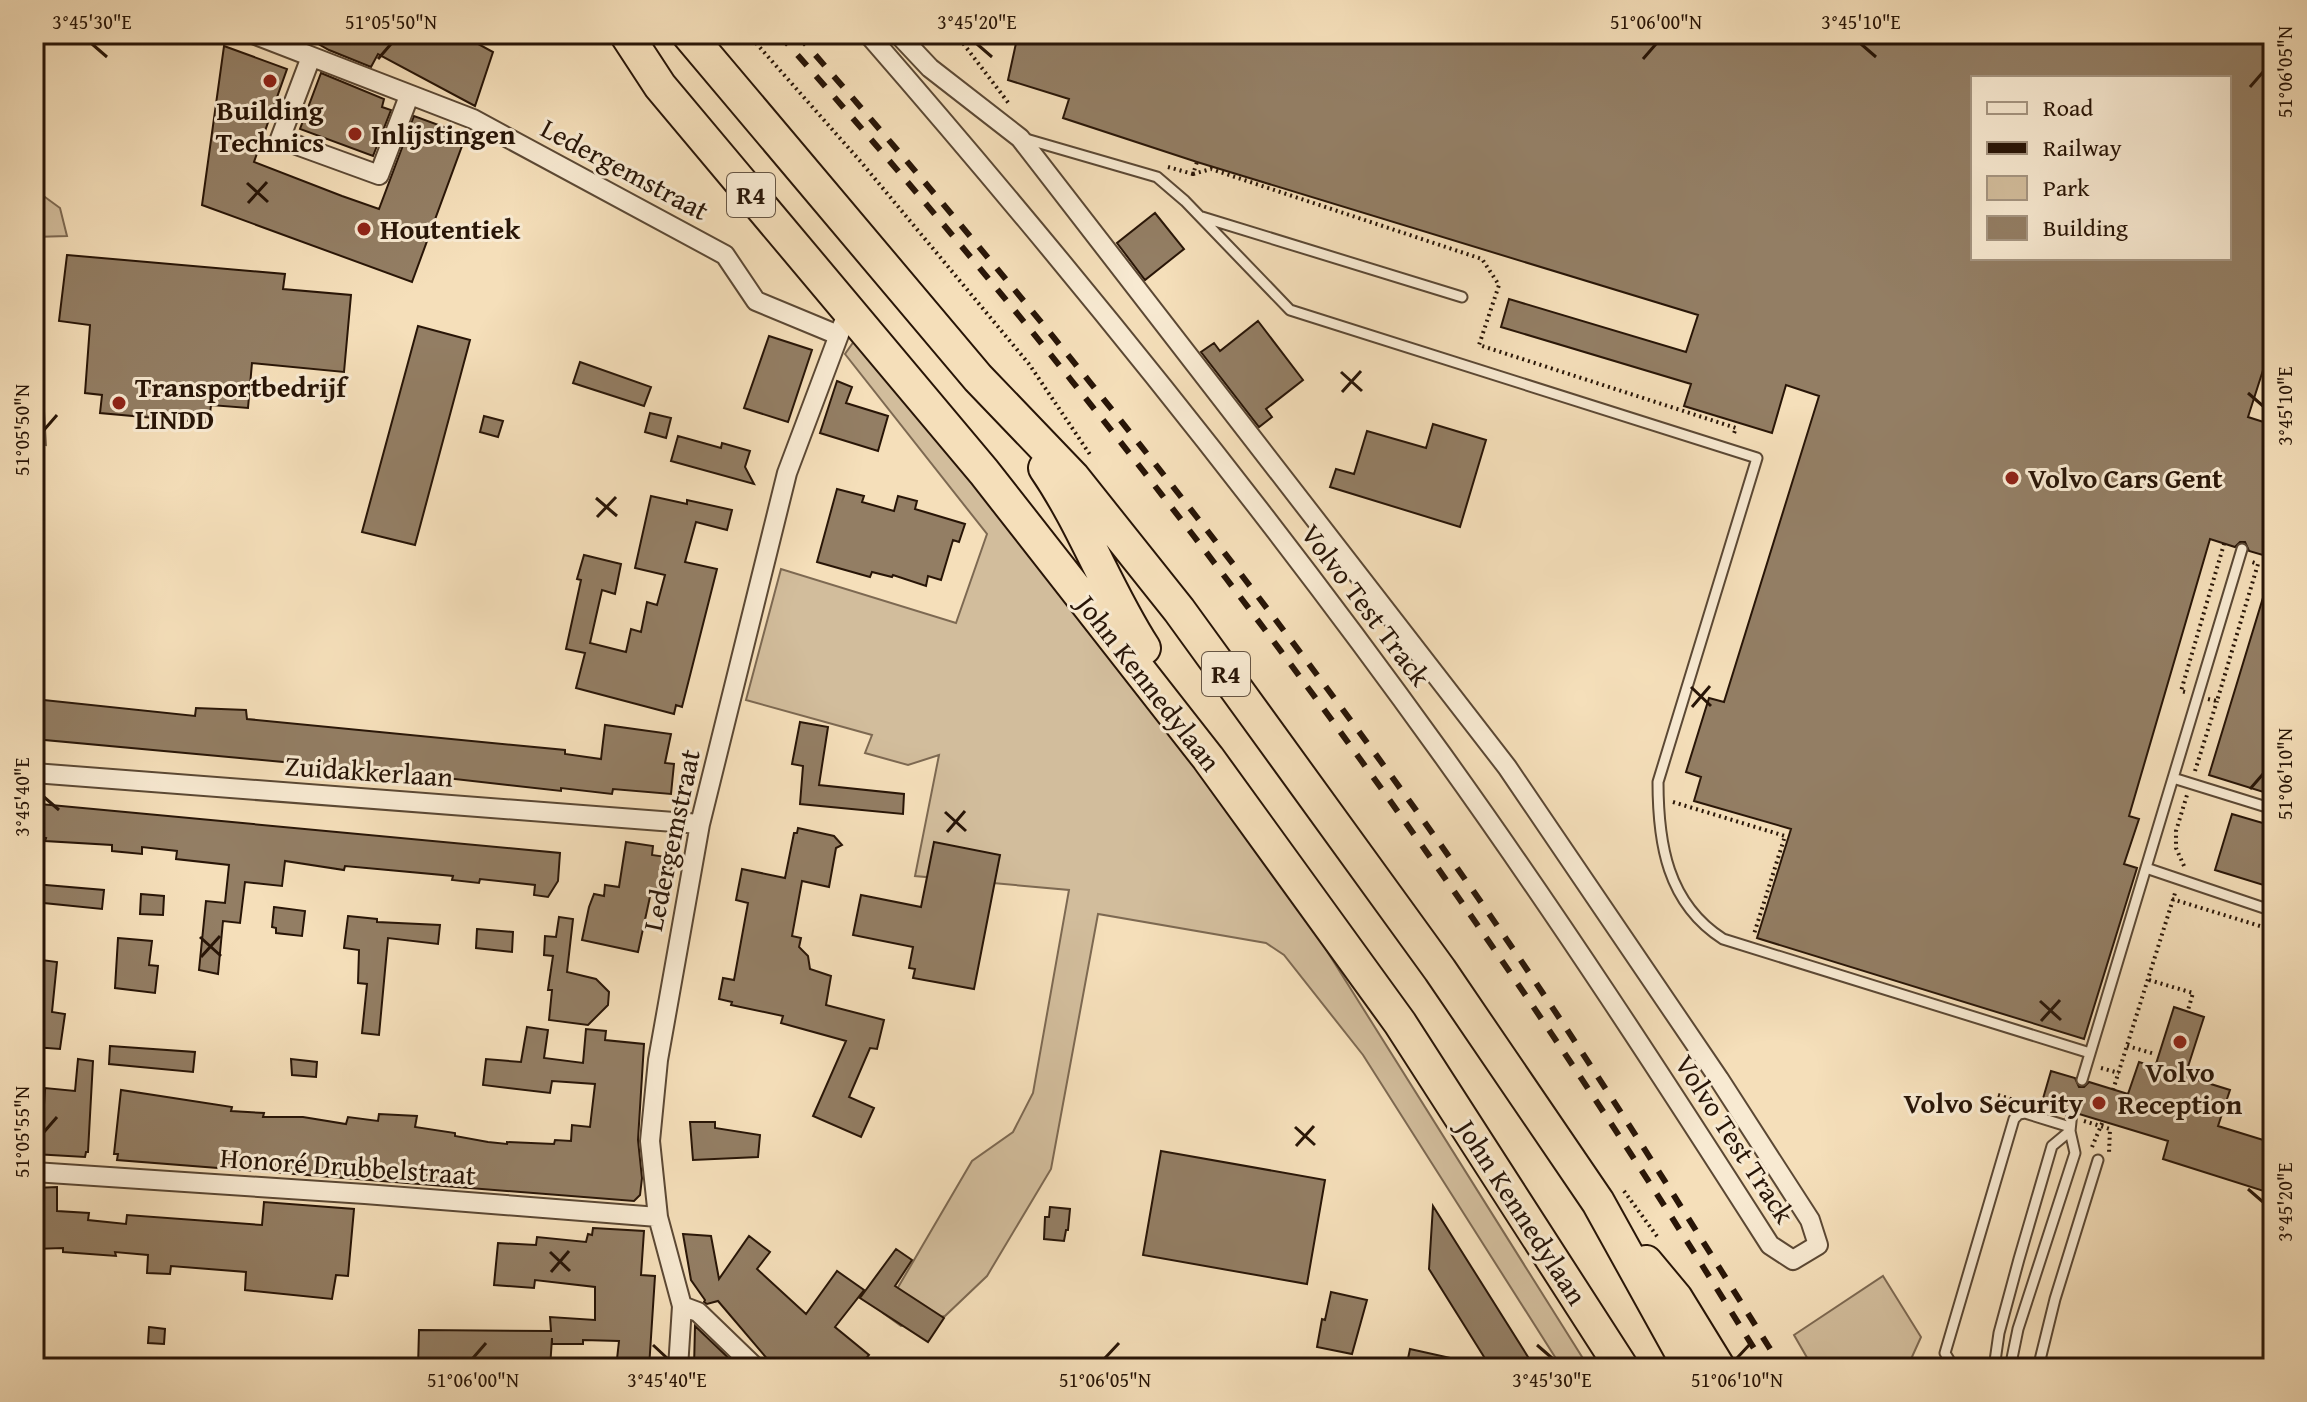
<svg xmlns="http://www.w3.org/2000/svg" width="2307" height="1402" font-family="'Gentium Book Plus',serif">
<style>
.green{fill:#d2bd9c;stroke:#7d6952;stroke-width:2}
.building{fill:#937e64;stroke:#281507;stroke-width:2;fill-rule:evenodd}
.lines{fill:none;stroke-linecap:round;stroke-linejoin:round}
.lane-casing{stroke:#5b4834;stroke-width:13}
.street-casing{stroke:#5b4834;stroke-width:22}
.highway-casing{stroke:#281507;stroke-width:36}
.path{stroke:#281507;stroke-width:4;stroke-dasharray:2 4;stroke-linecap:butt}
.lane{stroke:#f8ead2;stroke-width:9}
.street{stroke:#f8ead2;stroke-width:18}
.highway{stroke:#f5dfba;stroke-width:32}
.rail{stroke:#281507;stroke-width:6;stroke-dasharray:14 14;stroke-linecap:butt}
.ticks{fill:none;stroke:#281507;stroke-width:3}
.poi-dot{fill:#8f2418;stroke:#f8ead2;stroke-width:3}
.labels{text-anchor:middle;stroke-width:6;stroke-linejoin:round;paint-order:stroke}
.shield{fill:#f8ead2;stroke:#654;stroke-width:2}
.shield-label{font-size:26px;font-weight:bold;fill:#281507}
.poi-label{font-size:28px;font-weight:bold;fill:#281507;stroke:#f8ead2;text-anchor:start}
.street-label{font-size:28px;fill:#281507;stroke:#f8ead2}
.neatline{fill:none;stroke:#281507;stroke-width:3}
.ticks-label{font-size:20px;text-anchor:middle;fill:#281507}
</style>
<rect width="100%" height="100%" fill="#f5dfba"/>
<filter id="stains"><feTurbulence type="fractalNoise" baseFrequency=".0025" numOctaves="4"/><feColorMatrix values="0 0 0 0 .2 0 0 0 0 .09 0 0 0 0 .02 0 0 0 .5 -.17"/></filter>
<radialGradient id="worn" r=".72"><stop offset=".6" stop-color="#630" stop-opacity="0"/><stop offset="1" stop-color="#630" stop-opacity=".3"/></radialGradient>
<path class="green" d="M34 189 60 208 67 236 34 237Z
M34 243 46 445 34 443Z
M857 337 1107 647 1315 932 1589 1368H1562L1363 1055 1284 955 1266 943 1098 914 1051 1169 987 1276 945 1316 901 1326 883 1313 972 1161 1013 1132 1033 1093 1069 890 915 876 939 755 908 765 865 753 872 735 746 700 781 569 956 623 987 534 845 354Z
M1883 1276 1921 1337 1907 1368H1813L1794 1335Z"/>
<path class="building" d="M301 34H460L493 52 475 106 378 54 371 67 329 50Z
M1018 34H2273V339L2248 417 2273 425V558L2249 551 2245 542H2240L2235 547 2210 539 2129 816 2139 819 2124 864 2137 868 2084 1039 1757 938 1791 829 1694 801 1701 777 1686 772 1709 698 1724 702 1819 396 1786 385 1772 433 1684 406 1691 384 1501 327 1509 299 1686 352 1698 315 1197 162 1063 118 1069 99 1008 80ZM1973 78H2229V258H1973Z
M224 46 287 69 254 162 342 196 379 209 414 116 466 135 412 282 202 205Z
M321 73 384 99 382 107 391 110 373 156 300 129Z
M1155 213 1184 249 1145 280 1117 243Z
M67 255 285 274 283 289 351 295 344 372 252 363 248 408 211 405 209 423 100 413 102 395 85 393 90 325 59 321Z
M1258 321 1303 380 1266 409 1272 417 1259 427 1201 352 1214 343 1220 351Z
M418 326 470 340 415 545 362 532Z
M769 336 812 350 788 422 744 408Z
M580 362 651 387 644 406 573 383Z
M837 381 852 387 846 403 888 416 878 451 820 433Z
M650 413 671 418 666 438 645 432Z
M484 416 503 421 498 437 480 432Z
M1433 424 1486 440 1460 527 1330 487 1336 469 1354 474 1367 431 1426 448Z
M678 436 721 448 722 443 750 451 745 467 754 484 671 461Z
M837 489 864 496 862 502 894 511 898 496 917 501 915 509 965 524 959 542 953 540 941 580 928 576 926 586 893 575 892 577 872 572 870 577 817 562Z
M651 496 687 504V500L732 510 727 530 696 522 685 562 717 569 682 707 676 705 674 714 576 688 585 653 566 649 581 580 577 579 584 555 621 564 615 594 602 590 590 643 626 652 631 629 641 632 647 602 657 605 665 575 635 568Z
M2269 578 2273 579V795L2209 775Z
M34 699 195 716 196 708 246 710 247 719 565 750V754L601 759 605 725 671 734 665 763 674 764 671 794 613 789 612 794 561 788V791L402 773 34 739Z
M800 722 828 727 819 785 904 794 903 814 800 804 803 766 792 764Z
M40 804 560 853 558 881 548 897 534 895 535 885 480 879 479 883 452 880 453 876 345 866 344 870 285 861 282 886 245 882 240 923 223 921 218 974 199 970 206 901 225 903 229 865 176 859 177 851 142 847V854L112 851V845L45 841 46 838 37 837Z
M2232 814 2273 826V888L2215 870Z
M798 828 834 836 842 845 836 848 829 887 802 881 792 936 801 938 799 947 808 956 810 969 831 976 826 1005 884 1020 877 1049 870 1048 849 1097 874 1108 861 1137 813 1116 846 1041 781 1023 783 1016 731 1005 732 1002 719 999 723 978 734 980 748 903 736 900 742 869 785 878 794 833H797Z
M626 842 653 846 652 855 673 858 668 894 651 892 638 952 582 940 589 907 594 894 604 896 605 885 619 887Z
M934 842 1000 855 974 989 913 978 915 969 909 968 913 947 853 935 861 895 921 907Z
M34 884 104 890 102 909 34 902Z
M141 894 164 896 163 915 140 914Z
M274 907 305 911 302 936 276 933V928L272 927Z
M348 916 377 919V922L440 925 438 944 388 938 379 1035 362 1033 367 984 358 983 359 950 344 948Z
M559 917 573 919 567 972 596 979 609 992 608 1005 588 1025 549 1020 552 990H548L553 956 544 955 545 936 556 937Z
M477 929 513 932 512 952 476 948Z
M118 938 152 941 149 965 158 966 155 993 115 988Z
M34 959 57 962 52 1012 65 1014 60 1049 34 1047Z
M2174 1007 2204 1017 2185 1076 2230 1090 2218 1126 2273 1143V1194L2163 1159 2168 1141 2079 1114 2078 1108 2074 1105 2065 1110 2042 1102 2051 1071 2075 1078 2079 1087H2084L2089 1082 2128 1094 2139 1062 2155 1067Z
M527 1027 548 1030 544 1058 583 1063 586 1029 606 1031 605 1040 644 1044 638 1140 642 1178 640 1195 634 1201 117 1160 118 1154H114L121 1090 232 1107 231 1111 264 1113 263 1117H303L346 1124 348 1117 378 1121 379 1114 417 1116 415 1127 455 1133V1136L488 1142 507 1144V1142L554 1144 555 1140 571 1141 572 1125 590 1127 595 1084 552 1081 550 1093 483 1085 486 1059 521 1062Z
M110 1046 195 1052 193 1072 109 1064Z
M78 1059 93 1061 88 1152H86L85 1157 34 1154V1104L44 1105 45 1088 75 1091Z
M291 1059 317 1062 316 1077 292 1075Z
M690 1122H715V1128L760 1135 758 1157 693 1160Z
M1161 1151 1325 1180 1307 1284 1143 1255Z
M57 1187V1211L89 1213 88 1220 126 1224 127 1215 262 1225 264 1202 354 1209 348 1276 336 1275 332 1299 245 1290 246 1272 171 1266 170 1274 147 1273 148 1255 115 1252 116 1256 63 1252V1248L34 1249V1188Z
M1433 1206 1535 1368H1491L1429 1269Z
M1050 1207 1070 1209 1068 1230H1066L1064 1241 1044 1239 1045 1217H1049Z
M593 1228 644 1231 641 1275 655 1276 649 1368H616L619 1341 583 1340V1344H552V1338L550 1368H418L419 1330 551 1331 550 1317 595 1320V1287L535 1280 534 1288 494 1285 498 1243 536 1245 537 1237 586 1242 588 1234 592 1235Z
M683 1234 711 1236 719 1279 749 1236 770 1252 757 1269 806 1314 837 1271 864 1290 835 1327 869 1355 858 1368H775L718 1301 707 1304 704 1302 705 1300 691 1280Z
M896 1249 912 1260 895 1286 944 1318 928 1342 860 1298Z
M1331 1292 1367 1300 1352 1354 1317 1347 1322 1319 1325 1320Z
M695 1326 739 1368H694Z
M149 1327 165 1329 164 1344 148 1343Z
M1410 1349 1464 1361 1463 1368H1406Z"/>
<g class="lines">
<defs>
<path id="lane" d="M1026 139 1157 177 1185 201 1290 310 1757 458 1658 782C1658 843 1667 903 1723 939L2090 1053
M1202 217 1462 297
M2173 778 2273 809
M2146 868 2273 911
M2273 1054V1055
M2082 1080 2242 549
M1954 1368 1945 1353 2014 1119 2019 1114 2025 1113 2070 1127
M1994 1368 1999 1333 2019 1259 2052 1146 2070 1131
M2010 1368 2018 1329 2075 1153 2070 1131 2072 1112
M2038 1368 2055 1299 2098 1160"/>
<path id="street" d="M253 34 473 119 725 255 756 301 838 335
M868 34C1069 265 1262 504 1441 753 1556 913 1664 1079 1770 1245L1793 1260 1818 1245 1810 1220 1719 1079 1507 767 1020 138 930 68 898 34
M311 57 280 139 379 175 409 96
M34 773 700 824
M34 1172 365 1194 658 1217
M682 1306 698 1312 756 1368
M678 1368 682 1306 658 1217 650 1141 658 1060 700 824 787 473 843 324"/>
<path id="highway" d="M626 34 660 86 984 472 1208 758 1400 1023 1622 1368
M688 34 978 378 1073 477 1179 610 1440 970 1598 1202 1690 1368
M1045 468C1084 525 1107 591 1144 648
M1646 1262 1676 1298 1719 1368"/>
</defs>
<use href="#lane" class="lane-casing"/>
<use href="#street" class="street-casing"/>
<use href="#highway" class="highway-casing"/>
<path class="path" d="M748 34 861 162 1029 364 1091 456
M956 34 1010 105
M1168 167 1193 174 1197 162
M1193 174 1211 169 1482 259 1499 285 1479 345 1736 428 1733 436
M2264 422 2273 391
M2185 692 2181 691 2224 544
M2208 699 2217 701 2258 564 2252 562
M2195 771 2217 701
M1673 802 1785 836 1754 934
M2184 866 2176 848V831L2187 795
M2172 899 2273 930
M2149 980 2193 993 2188 1010
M2127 1046 2155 1054
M2101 1068 2119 1073
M2113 1090 2176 890
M1998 1095 2014 1100
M2084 1121 2110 1129 2109 1153
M2092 1147 2103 1121
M1624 1191 1659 1239"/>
<use href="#lane" class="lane"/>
<use href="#street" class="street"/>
<use href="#highway" class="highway"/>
<path class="rail" d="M779 34C1147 449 1476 895 1766 1368
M797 34C1030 300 1251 576 1455 865 1570 1028 1676 1198 1782 1368"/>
</g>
<path class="ticks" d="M92 44 107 57M977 44 992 57M1861 44 1876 57M378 59 391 44M1643 59 1656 44M2250 87 2263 72M247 183 268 202M248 203 267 182M1341 372 1362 391M1342 392 1361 371M2248 393 2263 406M44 430 57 415M596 498 617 516M597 517 616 497M1691 687 1711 706M1692 707 1710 686M2250 789 2263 774M44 797 59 810M945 812 966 831M947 832 965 811M200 937 221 956M201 957 220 936M2040 1001 2061 1020M2041 1021 2060 1000M1295 1127 1315 1145M44 1132 57 1117M1296 1146 1314 1126M2248 1189 2263 1202M550 1252 570 1271M551 1272 569 1251M653 1345 667 1358M1537 1345 1552 1358M473 1358 486 1343M1105 1358 1119 1343M1737 1358 1751 1343"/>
<g class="poi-dot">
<circle cx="270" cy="81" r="8"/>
<circle cx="355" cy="134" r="8"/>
<circle cx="364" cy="229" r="8"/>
<circle cx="119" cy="403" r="8"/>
<circle cx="2012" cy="478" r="8"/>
<circle cx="2180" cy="1042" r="8"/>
<circle cx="2099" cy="1103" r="8"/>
</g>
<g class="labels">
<g class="shield">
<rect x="727" y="173" width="48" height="44" rx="6"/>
<rect x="1202" y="652" width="48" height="44" rx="6"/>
</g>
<g class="shield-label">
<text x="751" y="204">R4</text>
<text x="1226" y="683">R4</text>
</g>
<g class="poi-label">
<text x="270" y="120" text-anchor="middle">Building<tspan x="270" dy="32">Technics</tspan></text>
<text x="371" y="144">Inlijstingen</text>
<text x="380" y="239">Houtentiek</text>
<text x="135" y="397">Transportbedrijf<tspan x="135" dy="32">LINDD</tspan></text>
<text x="2028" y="488">Volvo Cars Gent</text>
<text x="2180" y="1082" text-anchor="middle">Volvo<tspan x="2180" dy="32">Reception</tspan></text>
<text x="2083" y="1113" text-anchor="end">Volvo Security</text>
</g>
<g class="street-label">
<text transform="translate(625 169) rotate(28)" y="10">Ledergemstraat</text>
<text transform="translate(1366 605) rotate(53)" y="10">Volvo Test Track</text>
<text transform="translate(1149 683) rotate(52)" y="10">John Kennedylaan</text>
<text transform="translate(369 771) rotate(4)" y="10">Zuidakkerlaan</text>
<text transform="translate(671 840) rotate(-78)" y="10">Ledergemstraat</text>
<text transform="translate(1735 1139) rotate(57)" y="10">Volvo Test Track</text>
<text transform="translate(348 1166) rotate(4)" y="10">Honoré Drubbelstraat</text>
<text transform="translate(1522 1212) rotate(57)" y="10">John Kennedylaan</text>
</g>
</g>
<rect width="2307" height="1402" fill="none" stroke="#f5dfba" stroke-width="88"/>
<rect x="1971" y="76" width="260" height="184" fill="#f8ead2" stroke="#a59581" stroke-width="2"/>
<rect x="1987" y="102" width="40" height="12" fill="#f8ead2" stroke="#a59581" stroke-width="2"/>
<text x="2043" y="116" font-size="24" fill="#281507">Road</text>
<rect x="1987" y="142" width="40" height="12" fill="#281507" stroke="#a59581" stroke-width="2"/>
<text x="2043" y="156" font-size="24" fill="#281507">Railway</text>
<rect x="1987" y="176" width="40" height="24" fill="#d2bd9c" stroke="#a59581" stroke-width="2"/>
<text x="2043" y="196" font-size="24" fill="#281507">Park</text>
<rect x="1987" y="216" width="40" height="24" fill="#937e64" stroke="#a59581" stroke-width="2"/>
<text x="2043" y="236" font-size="24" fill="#281507">Building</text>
<rect x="44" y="44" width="2219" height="1314" class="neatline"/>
<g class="ticks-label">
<text x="92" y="29">3°45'30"E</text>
<text x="391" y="29">51°05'50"N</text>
<text x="977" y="29">3°45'20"E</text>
<text x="1656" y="29">51°06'00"N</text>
<text x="1861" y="29">3°45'10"E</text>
<text transform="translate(2285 72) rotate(-90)" y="7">51°06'05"N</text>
<text transform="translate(2285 406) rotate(-90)" y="7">3°45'10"E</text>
<text transform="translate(22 430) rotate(-90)" y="7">51°05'50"N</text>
<text transform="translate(2285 774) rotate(-90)" y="7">51°06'10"N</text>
<text transform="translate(22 797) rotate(-90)" y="7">3°45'40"E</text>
<text transform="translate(22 1132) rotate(-90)" y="7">51°05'55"N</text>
<text transform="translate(2285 1202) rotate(-90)" y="7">3°45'20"E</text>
<text x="473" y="1387">51°06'00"N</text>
<text x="667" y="1387">3°45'40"E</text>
<text x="1105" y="1387">51°06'05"N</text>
<text x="1552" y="1387">3°45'30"E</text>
<text x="1737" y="1387">51°06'10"N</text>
</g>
<rect width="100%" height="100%" filter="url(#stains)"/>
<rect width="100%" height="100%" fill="url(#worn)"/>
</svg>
